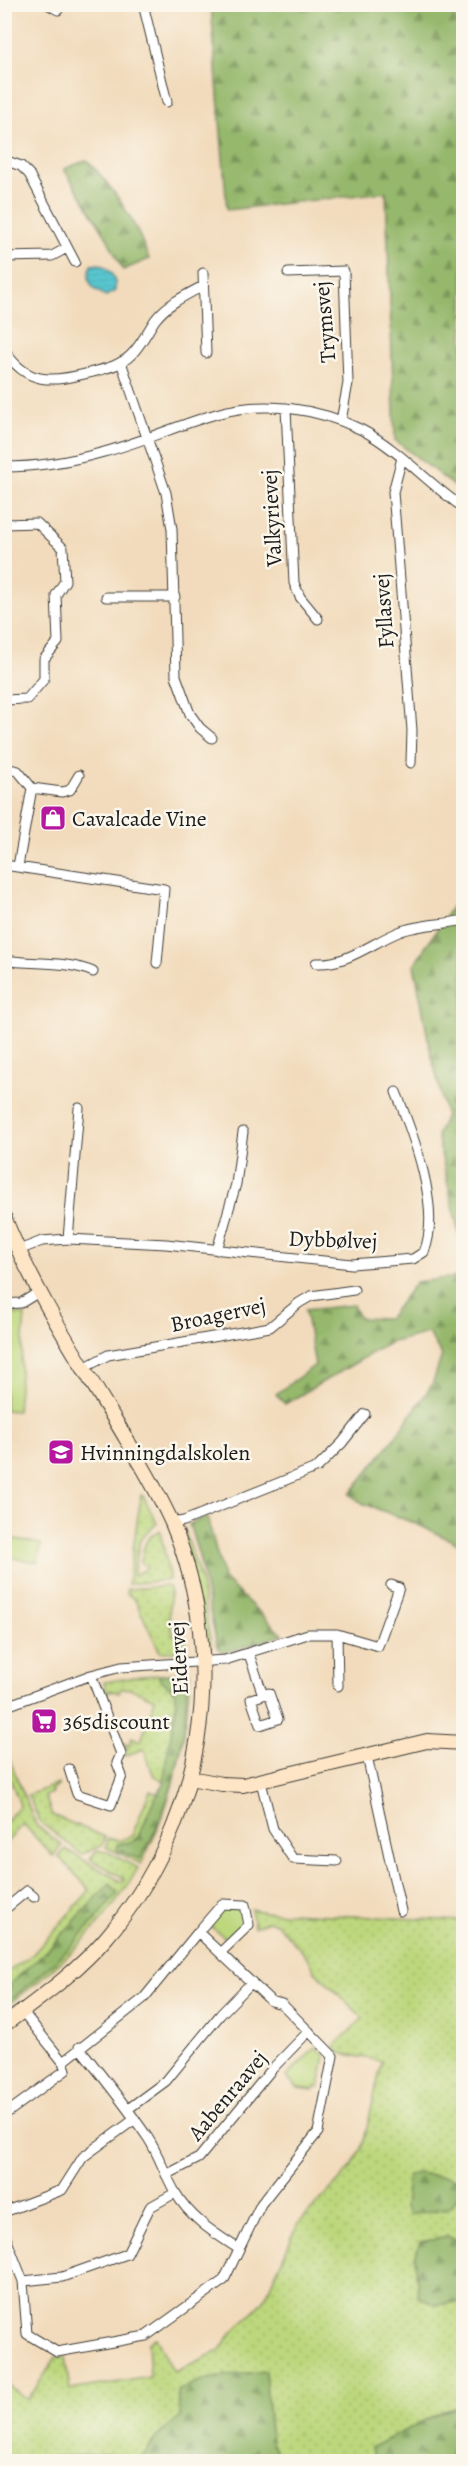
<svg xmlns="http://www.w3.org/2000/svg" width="468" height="2466" font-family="Alegreya,serif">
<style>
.grass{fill:url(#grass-dots);stroke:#6c7a4c;stroke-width:1.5}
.forest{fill:url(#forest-firs);stroke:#586a44;stroke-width:1.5}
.park{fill:#bcd77c;stroke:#6c7a4c;stroke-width:1.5}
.water{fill:url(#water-rules);stroke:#3b7276;stroke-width:1.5}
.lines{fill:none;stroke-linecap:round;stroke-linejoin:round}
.street-casing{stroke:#3c3934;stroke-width:11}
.secondary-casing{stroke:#3c3934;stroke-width:16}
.street{stroke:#fff;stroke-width:9}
.secondary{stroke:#fde5c5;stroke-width:14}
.labels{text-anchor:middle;stroke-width:5;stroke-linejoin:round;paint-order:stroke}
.street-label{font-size:22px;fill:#1c1c1c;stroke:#fbf7ec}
.poi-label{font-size:22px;fill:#1c1c1c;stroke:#fbf7ec;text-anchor:start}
</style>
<defs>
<pattern id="grass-dots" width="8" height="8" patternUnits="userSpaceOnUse" patternTransform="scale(1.5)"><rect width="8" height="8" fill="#bcd77c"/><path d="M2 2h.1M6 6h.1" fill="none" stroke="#a1b86b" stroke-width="1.8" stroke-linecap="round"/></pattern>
<pattern id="forest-firs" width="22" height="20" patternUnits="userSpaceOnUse" patternTransform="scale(1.5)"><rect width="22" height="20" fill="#95b86c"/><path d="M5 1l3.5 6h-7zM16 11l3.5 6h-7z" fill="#799558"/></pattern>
<pattern id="water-rules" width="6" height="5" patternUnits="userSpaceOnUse" patternTransform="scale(1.5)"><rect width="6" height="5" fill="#5ac7d0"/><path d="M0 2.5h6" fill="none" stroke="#4eaab2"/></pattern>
</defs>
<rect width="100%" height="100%" fill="#fbf7ec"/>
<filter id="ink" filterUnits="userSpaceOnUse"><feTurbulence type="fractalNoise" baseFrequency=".0167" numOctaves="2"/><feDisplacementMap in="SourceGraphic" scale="12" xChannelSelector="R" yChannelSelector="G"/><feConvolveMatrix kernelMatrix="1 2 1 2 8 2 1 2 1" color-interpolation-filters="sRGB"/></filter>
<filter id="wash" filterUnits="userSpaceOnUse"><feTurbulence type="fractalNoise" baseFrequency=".008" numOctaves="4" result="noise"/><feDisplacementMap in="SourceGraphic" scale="24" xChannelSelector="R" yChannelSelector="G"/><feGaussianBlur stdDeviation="1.35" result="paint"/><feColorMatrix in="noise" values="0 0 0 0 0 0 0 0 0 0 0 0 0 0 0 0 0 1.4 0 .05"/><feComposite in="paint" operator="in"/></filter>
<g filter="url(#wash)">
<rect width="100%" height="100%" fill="#f2dbbc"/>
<path class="grass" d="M141 1495 143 1496 157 1523 140 1540 133 1575 145 1570 147 1567 141 1563C144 1545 143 1540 160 1530L169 1576V1580L128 1584Z
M184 1528 201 1581 212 1653 208 1650 181 1532Z
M167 1586 170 1588C171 1607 166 1619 174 1635L185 1638 187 1651 160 1652 135 1600 126 1593 127 1589Z
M178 1673H190C187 1741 173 1803 141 1864L106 1847 108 1838 118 1841 132 1836 150 1790 158 1794 138 1837 132 1842 118 1844 146 1849 160 1818 171 1784 186 1677Z
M159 1675V1678L176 1692C176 1722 166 1751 165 1781L154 1777 144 1749 124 1756 126 1750 124 1743 129 1746 132 1737 141 1741 155 1699 129 1688 127 1689 122 1688 119 1693 110 1690 107 1695 104 1682 141 1676Z
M8 1756 36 1825 62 1845 53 1856 23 1824 5 1844V1822L20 1805 5 1764V1758Z
M58 1784V1786L51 1790 52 1793 45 1796 52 1815 105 1837 102 1846C94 1847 88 1854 81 1854L40 1822 28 1795Z
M65 1849 122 1882 124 1880 122 1877 90 1859 97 1851 108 1852 138 1868C106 1926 57 1968 5 2007V1974L33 1954 90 1890 59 1857Z
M251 1909 265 1912 463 1921V2406L441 2412 371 2448 376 2461H284L271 2444 264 2371 208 2379 180 2417 159 2435 141 2459 109 2454 44 2458 40 2461H5L4 2383 28 2400 56 2357H65L70 2390 150 2377 148 2342 156 2338 174 2372 219 2351 231 2334 263 2302 298 2224 352 2167 364 2141 382 2061 340 2053 334 2046 363 2018 314 1970 309 1959 278 1925 268 1921 254 1927Z"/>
<path class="forest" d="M211 5H456L462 18H463V493L395 440 386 192 227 210Z
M87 160C114 188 136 222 149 259L123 270 104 232 64 169Z
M463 889V1253L437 1135 446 1116 430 1049 414 965Z
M463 1276V1546L421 1526 360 1502 350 1494 396 1436 432 1385 442 1355 428 1333 389 1343 285 1404 276 1394 315 1365 305 1310 353 1305 359 1318 388 1319 416 1282Z
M207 1517 224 1579 283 1635 223 1653 217 1646 199 1556 189 1524Z
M178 1673 186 1677C190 1734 170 1811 140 1859L117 1850 118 1844 132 1842 138 1837 159 1791 164 1784 166 1760 176 1709V1693L159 1678V1675Z
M110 1883 118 1893C83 1937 50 1969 5 2004V1989L51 1946Z
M416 2173 450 2177 460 2182 462 2193 448 2208 409 2215 405 2207 408 2176Z
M448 2237 463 2241V2301L436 2305 418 2297 415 2257 420 2242Z
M265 2371 271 2444 284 2461H40L44 2458 109 2454 141 2459 159 2435 180 2417 177 2391 208 2379Z
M463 2406V2461H376L371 2448 441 2412Z"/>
<path class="park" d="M5 1313 25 1315 17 1411 5 1410Z
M10 1538 41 1544 38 1562 7 1557Z
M223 1907 239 1908 243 1911 244 1923 228 1940 208 1924Z
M316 2047 325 2056 319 2088 315 2087 314 2090 298 2088 286 2077Z"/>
<path class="water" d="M100 264C111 271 117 277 115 291L106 296C90 288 86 282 91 265Z"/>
</g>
<g filter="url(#ink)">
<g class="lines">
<defs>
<path id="street" d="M47 4 58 10
M143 4 167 102
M4 160 21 166 29 174 75 262
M4 257 52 256 67 248
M203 273 206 353
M288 273 344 271 348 383 341 421
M4 349C26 386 53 382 89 373 104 369 120 366 131 355 141 345 147 332 155 320 167 304 186 295 203 286
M121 362 166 493 172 529 176 676 190 714 200 728 212 738
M286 408 294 583 300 597 318 619
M402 458 393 492 412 730 411 763
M4 467C37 467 72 461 104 452 142 442 178 425 216 414 264 400 318 408 362 430 400 450 428 484 464 508
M4 524 37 523 63 548 65 581 56 595 58 642 44 659V679L27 699 4 700
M106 597H175
M4 768 18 771 32 788 18 866
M32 788 62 792 70 790 79 775
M4 865 164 889 157 963
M4 960C33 965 66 960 93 972
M316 963C347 965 371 943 399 932 418 924 443 925 464 920
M68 1239 79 1108
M19 1250 42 1241 68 1239 166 1244 352 1264 413 1259 424 1252C442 1209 413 1134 396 1092
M217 1250 236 1184 243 1132
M4 1304 21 1303 39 1292
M84 1368 108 1355 270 1327 299 1303 311 1296 354 1290
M172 1523 184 1521 318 1467 342 1443 365 1414
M337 1634 338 1686
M249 1654 263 1695 251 1699 260 1725 278 1719 269 1693 263 1695
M4 1707 91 1675 121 1667 225 1660 308 1634H337L378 1646 399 1588 391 1585
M367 1756 401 1911
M69 1769 77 1794 111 1805 122 1776 117 1763 121 1754 91 1675
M261 1782 273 1829 293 1859 337 1861
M4 1910 27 1891 34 1897
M198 1932 222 1904 245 1905 249 1925 221 1952
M23 2012 63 2062
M79 2047C103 2077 127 2107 148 2138 159 2155 165 2175 175 2192 190 2218 214 2233 239 2249
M128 2109 166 2081 220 2015 252 1982
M4 2115 66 2070 63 2062 144 1998 198 1932 271 2001 282 2004 333 2056 318 2132 261 2204 224 2280 146 2336 57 2352 27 2334 23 2281 4 2233
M166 2175 199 2158 272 2069 309 2031
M4 2212 62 2190 83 2157 135 2119
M23 2281 62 2277 127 2254 150 2207 175 2193"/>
<path id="secondary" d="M4 1217C34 1291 77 1357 118 1425 137 1457 157 1489 172 1523 230 1661 204 1824 106 1938 77 1972 40 1998 4 2025
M190 1778 222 1784 243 1785 427 1741 464 1743"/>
</defs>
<use href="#street" class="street-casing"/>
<use href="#secondary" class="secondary-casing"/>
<use href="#street" class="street"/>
<use href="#secondary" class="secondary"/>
</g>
</g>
<defs>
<symbol id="shop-square" viewBox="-11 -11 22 22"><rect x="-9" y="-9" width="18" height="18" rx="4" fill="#b5179e" stroke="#fbf7ec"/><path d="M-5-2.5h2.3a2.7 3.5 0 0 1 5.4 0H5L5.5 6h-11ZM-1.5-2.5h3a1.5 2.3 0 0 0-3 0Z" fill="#fff"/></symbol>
<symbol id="school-square" viewBox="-11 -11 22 22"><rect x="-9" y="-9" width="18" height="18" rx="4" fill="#b5179e" stroke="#fbf7ec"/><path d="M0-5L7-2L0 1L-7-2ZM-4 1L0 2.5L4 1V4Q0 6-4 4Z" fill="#fff"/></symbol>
<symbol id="supermarket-square" viewBox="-11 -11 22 22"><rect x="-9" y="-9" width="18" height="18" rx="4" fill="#b5179e" stroke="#fbf7ec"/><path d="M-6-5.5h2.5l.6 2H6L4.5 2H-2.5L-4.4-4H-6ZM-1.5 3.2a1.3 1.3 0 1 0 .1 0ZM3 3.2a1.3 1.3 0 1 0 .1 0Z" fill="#fff"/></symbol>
</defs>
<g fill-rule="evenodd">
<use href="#shop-square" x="38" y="803" width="30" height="30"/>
<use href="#school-square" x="46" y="1437" width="30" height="30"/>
<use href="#supermarket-square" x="29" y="1706" width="30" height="30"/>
</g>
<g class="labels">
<g class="street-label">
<text transform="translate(324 322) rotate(-95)" y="8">Trymsvej</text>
<text transform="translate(271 518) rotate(-93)" y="8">Valkyrievej</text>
<text transform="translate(383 611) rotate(-94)" y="8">Fyllasvej</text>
<text transform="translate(333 1239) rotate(2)" y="8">Dybbølvej</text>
<text transform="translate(218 1314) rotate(-12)" y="8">Broagervej</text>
<text transform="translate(178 1658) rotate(-93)" y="8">Eidervej</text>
<text transform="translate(227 2095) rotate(-50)" y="8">Aabenraavej</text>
</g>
<g class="poi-label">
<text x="72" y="826">Cavalcade Vine</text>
<text x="80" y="1460">Hvinningdalskolen</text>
<text x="63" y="1729">365discount</text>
</g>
</g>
<rect width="468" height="2466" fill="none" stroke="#fbf7ec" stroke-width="24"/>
</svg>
